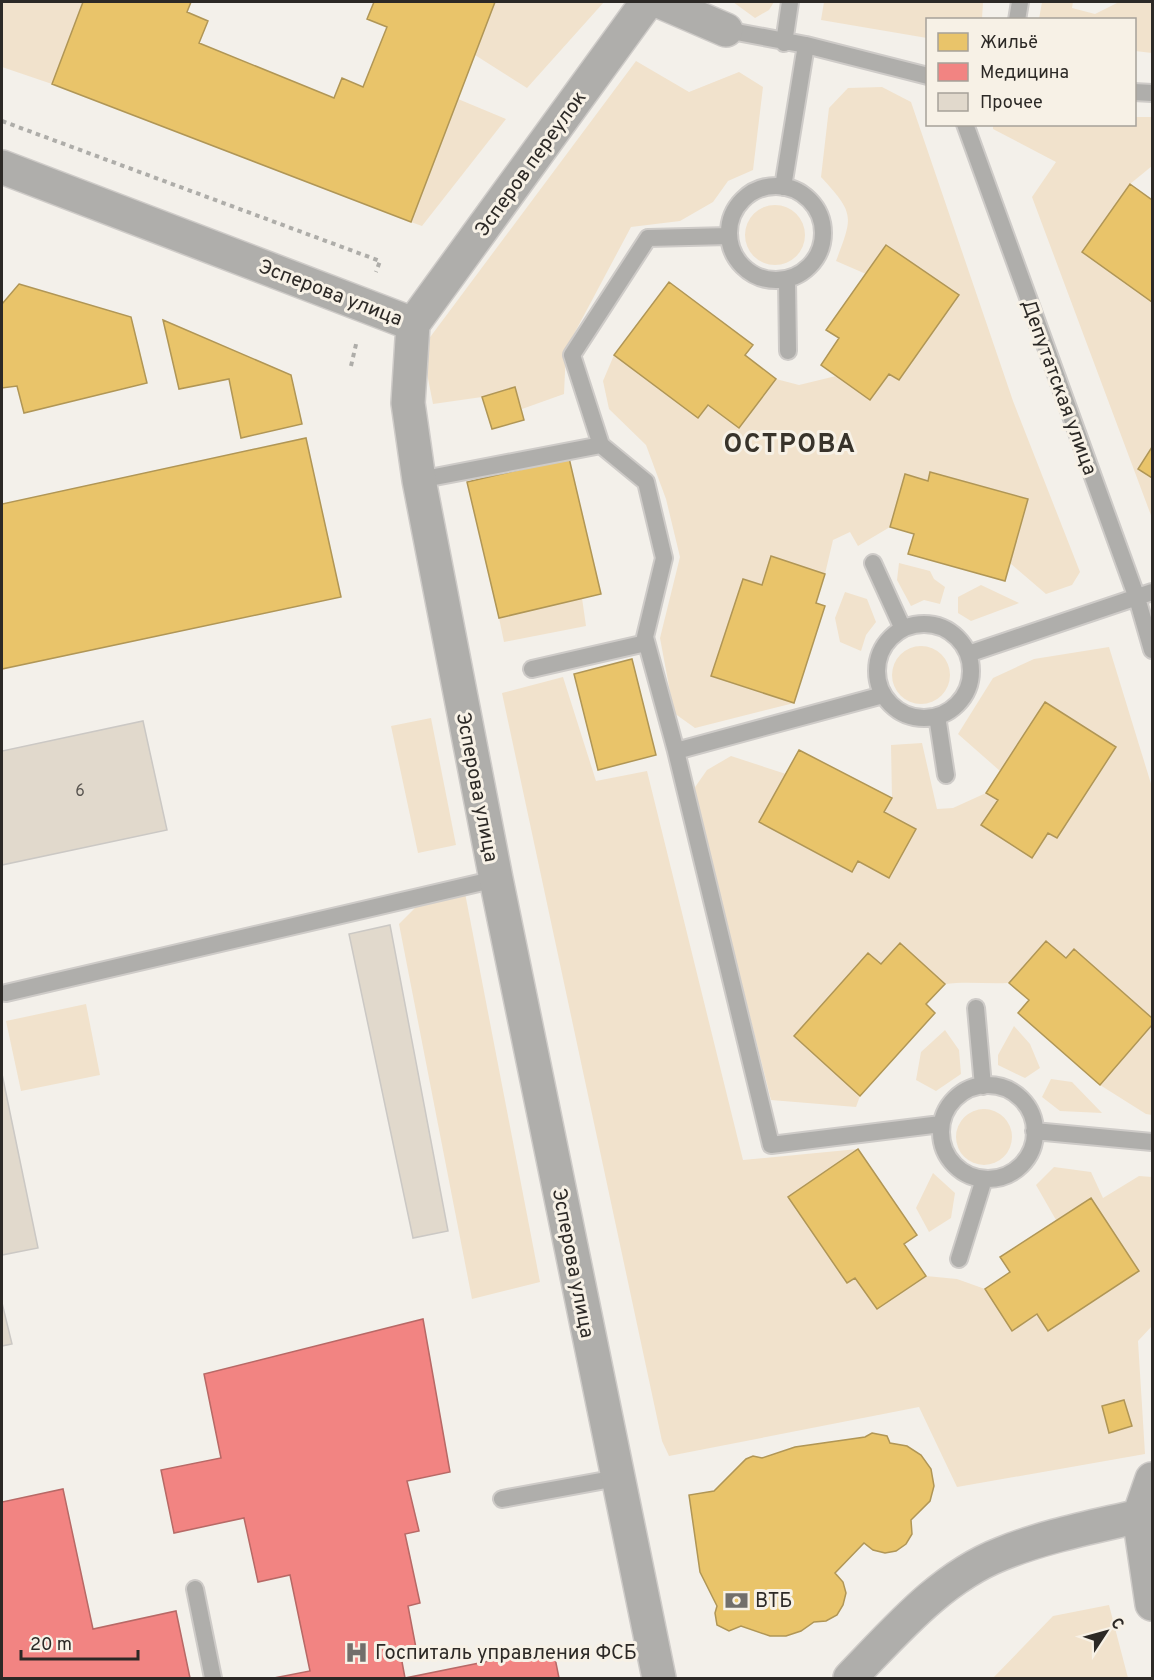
<svg xmlns="http://www.w3.org/2000/svg" width="1154" height="1680" font-family="Overpass,sans-serif">
<style>
.green{fill:#f1e2cc}
.homes{fill:#e9c46a;stroke:#b09656;stroke-width:1.5}
.health{fill:#f28482;stroke:#b76966;stroke-width:1.5}
.building{fill:#e1d9cc;stroke:#cbc8c4;stroke-width:1.5}
.lines{fill:none;stroke-linecap:round;stroke-linejoin:round}
.lane-casing{stroke:#cecbc8;stroke-width:20}
.street-casing{stroke:#cecbc8;stroke-width:36}
.path{stroke:#aeada9;stroke-width:4;stroke-dasharray:4.5 4.5;stroke-linecap:butt}
.lane{stroke:#afaeab;stroke-width:16}
.street{stroke:#afaeab;stroke-width:33}
.labels{text-anchor:middle;stroke-width:6;stroke-linejoin:round;paint-order:stroke}
.number-label{font-size:16px;fill:#595550}
.street-label{font-size:20px;fill:#2c2926;stroke:#f7f1e6}
.poi-label{font-size:20px;fill:#2c2926;stroke:#f7f1e6;text-anchor:start}
.district-label{font-size:26px;font-weight:bold;letter-spacing:1.5px;fill:#38332b;stroke:#f7f1e6}
</style>
<rect width="100%" height="100%" fill="#f3f0ea"/>
<path class="green" d="M2 2H83L52 84 2 67Z
M495 2H604L527 88 475 55Z
M733 2H774L769 10 755 18Z
M824 2H983L982 19 928 20 927 38 821 20Z
M1042 2H1073L1072 8 1095 14 1119 2H1152V53L1135 51 1134 20 1039 19Z
M636 61 689 92 739 72 763 87 753 170 728 181 713 202 680 221 631 227 566 349 564 394 522 409 515 387 482 397 433 404 422 348Z
M882 87 911 102 1013 401 1080 572 1072 585 1046 594 1010 563 1028 499 931 472 928 481 905 474 890 527 858 546 850 532 833 540 825 574 771 556 762 585 743 579 794 703 695 728 674 713 660 638 680 557 666 499 646 445 609 409 603 381 614 355 708 405 739 428 776 379 799 385 836 376 870 400 889 374 899 380 958 295 887 245 866 274 836 261C853 216 855 214 821 177L829 108 848 88Z
M458 99 506 119 422 226 411 222Z
M1135 117H1152V166L1130 184 1082 252 1152 302V447L1138 469 1152 478V518L1032 197 1056 162 993 129V125L1134 124Z
M745 235a30 30 0 1 1 60 0a30 30 0 1 1-60 0Z
M899 563 930 571 934 579 945 587 940 604 924 600 911 606 897 580Z
M981 585 1019 603 971 621 958 613V597Z
M845 592 867 599 876 622 866 635 861 651 840 642 835 618Z
M582 598 586 626 504 642 499 618Z
M892 675a29 29 0 1 1 58 0a29 29 0 1 1-58 0Z
M1109 647 1152 787V1018L1074 949C1064 961 1023 982 1007 983 986 984 966 981 945 984L900 943 881 964 868 953 794 1036 860 1096 856 1107 771 1100 693 790 707 770 731 756 786 774 759 822 851 872 858 861 915 829 884 812 892 798 891 745 922 743 937 809 953 808 986 793 998 800 982 826 1032 858 1048 833 1057 838 1116 747 1045 702 1000 771 958 734 993 678 1034 659Z
M563 677 596 781 647 771 743 1160 858 1149 788 1197 847 1283 855 1278 877 1309 926 1276 957 1279 985 1289 1012 1330 1037 1314 1138 1271 1091 1198 1056 1220 1036 1185 1054 1167 1091 1172 1103 1198 1139 1176 1152 1177V1326L1138 1341 1145 1454 957 1487 919 1407 669 1456 662 1441 502 693Z
M431 718 456 845 418 853 391 726Z
M465 893 540 1282 472 1299 399 924 420 903Z
M86 1004 100 1075 21 1091 6 1021Z
M1152 1025V1115L1146 1114 1100 1085Z
M1014 1026 1030 1044 1040 1068 1025 1078 998 1065V1055Z
M945 1030 959 1050 961 1074 936 1091 916 1080 921 1052Z
M1051 1079 1072 1082 1102 1113 1060 1111 1042 1097Z
M956 1137a28 28 0 1 1 56 0a28 28 0 1 1-56 0Z
M933 1173 955 1193 951 1218 929 1232 916 1208Z
M1109 1605 1128 1678H993L1053 1616Z"/>
<path class="homes" d="M83 2H191L187 12 208 21 199 43 334 98 342 78 363 87 387 27 367 19 374 2H495L411 222 52 84Z
M1130 184 1152 200V302L1082 252Z
M886 245 959 295 899 380 889 374 870 400 821 365 839 338 826 330Z
M669 282 753 345 745 355 776 379 739 428 708 405 698 418 614 355Z
M19 284 131 317 147 383 24 413 17 386 2 388V304Z
M163 320 291 375 302 424 241 438 229 379 179 389Z
M515 387 524 420 492 429 482 397Z
M306 438 341 597 2 669V504Z
M1152 447V478L1138 469Z
M569 458 601 594 499 618 467 482Z
M930 472 1028 499 1005 581 908 554 914 534 890 527 905 474 928 481Z
M771 556 825 574 816 603 825 606 794 703 711 676 743 579 762 585Z
M632 659 656 755 598 770 574 674Z
M1045 702 1116 747 1057 838 1048 833 1032 858 981 825 998 800 986 793Z
M799 750 892 798 884 812 916 829 889 878 858 861 852 872 759 822Z
M1046 941 1066 958 1074 949 1152 1018V1025L1100 1085 1018 1013 1029 1000 1009 983Z
M900 943 945 984 926 1004 935 1013 860 1096 794 1036 868 953 881 964Z
M858 1149 917 1235 904 1244 926 1276 877 1309 855 1278 847 1283 788 1197Z
M1091 1198 1139 1271 1048 1331 1037 1314 1012 1331 985 1289 1010 1272 1000 1257Z
M1124 1400 1132 1426 1109 1433 1102 1406Z
M872 1433 887 1436 890 1443 907 1446 921 1455 931 1469 934 1486 930 1501 911 1520 912 1534 906 1544 896 1551 885 1553 873 1550 864 1543 835 1573 843 1582 846 1593 843 1605 837 1615 826 1621 814 1622 801 1631 786 1636H770L741 1626 729 1631 717 1625 715 1613 717 1606 700 1572 689 1495 714 1491 746 1459 753 1456 762 1458 795 1447 865 1437Z"/>
<path class="health" d="M423 1319 450 1472 407 1481 419 1531 405 1534 420 1603 408 1606 416 1648 400 1651 405 1678 553 1648 559 1678H274L310 1671 290 1575 258 1582 244 1518 174 1533 161 1470 221 1458 204 1374Z
M63 1489 93 1629 176 1611 190 1678H2V1502Z"/>
<path class="building" d="M143 721 167 830 2 865V751Z
M390 925 448 1231 413 1238 349 934Z
M2 1074 38 1248 2 1255Z
M2 1303 12 1344 2 1346Z"/>
<g class="lines">
<defs>
<path id="lane" d="M1017 20 1020 2
M726 30 806 45 928 76
M784 43 790 2
M1134 92 1152 93
M965 124 1137 598 1152 650
M729 233a47 47 0 1 1 94 0a47 47 0 1 1-94 0Z
M783 187 806 45
M729 236 648 238 572 355 601 445 646 482 664 558 645 637 676 751 771 1145 941 1124
M787 280 788 351
M419 480 601 445
M873 563 903 629
M877 671a47 47 0 1 1 94 0a47 47 0 1 1-94 0Z
M968 654 1152 592
M532 669 646 643
M937 716 946 775
M676 751 883 695
M6 993 496 879
M976 1008 983 1086
M941 1132a47 47 0 1 1 94 0a47 47 0 1 1-94 0Z
M1034 1131 1152 1142
M959 1259 984 1179
M502 1499 617 1478
M195 1589 213 1678"/>
<path id="street" d="M661 2 726 30
M2 167 413 324 408 403 419 480 496 879 659 1678
M413 324 647 2
M1152 1479 1139 1516 1152 1604
M850 1678C895 1632 940 1578 1001 1554 1045 1536 1093 1527 1139 1516"/>
</defs>
<use href="#lane" class="lane-casing"/>
<use href="#street" class="street-casing"/>
<path class="path" d="M2 121 380 261 376 272
M351 366 357 340"/>
<use href="#lane" class="lane"/>
<use href="#street" class="street"/>
</g>
<defs>
<symbol id="bank-bare" viewBox="-9 -9 18 18"><path d="M-6-4H6V4H-6ZM0-2.3a2.3 2.3 0 1 0 0 4.6a2.3 2.3 0 1 0 0-4.6Z" fill="#726f6b" stroke="#f7f1e6" stroke-width="2.5" paint-order="stroke"/></symbol>
<symbol id="hospital-bare" viewBox="-9 -9 18 18"><path d="M-5-5h3v3.5h4V-5h3V5h-3V1.5h-4V5h-3Z" fill="#726f6b" stroke="#f7f1e6" stroke-width="2.5" paint-order="stroke"/></symbol>
</defs>
<g fill-rule="evenodd">
<use href="#bank-bare" x="720" y="1584" width="33" height="33"/>
<use href="#hospital-bare" x="340" y="1636" width="33" height="33"/>
</g>
<g class="labels">
<g class="number-label">
<text x="80" y="796">6</text>
</g>
<g class="street-label">
<text transform="translate(530 163) rotate(-54)" y="7">Эсперов переулок</text>
<text transform="translate(331 292) rotate(21)" y="7">Эсперова улица</text>
<text transform="translate(1060 387) rotate(70)" y="7">Депутатская улица</text>
<text transform="translate(478 787) rotate(79)" y="7">Эсперова улица</text>
<text transform="translate(574 1263) rotate(79)" y="7">Эсперова улица</text>
</g>
<g class="poi-label">
<text x="755" y="1607">ВТБ</text>
<text x="375" y="1659">Госпиталь управления ФСБ</text>
</g>
<g class="district-label">
<text x="790" y="452">ОСТРОВА</text>
</g>
</g>
<rect width="1154" height="1680" fill="none" stroke="#2c2926" stroke-width="6"/>
<rect x="926" y="18" width="210" height="108" fill="#f7f1e6" stroke="#a6a199" stroke-width="1.5"/>
<rect x="938" y="33" width="30" height="18" fill="#e9c46a" stroke="#a6a199" stroke-width="1.5"/>
<text x="980" y="48" font-size="18" fill="#2c2926">Жильё</text>
<rect x="938" y="63" width="30" height="18" fill="#f28482" stroke="#a6a199" stroke-width="1.5"/>
<text x="980" y="78" font-size="18" fill="#2c2926">Медицина</text>
<rect x="938" y="93" width="30" height="18" fill="#e1d9cc" stroke="#a6a199" stroke-width="1.5"/>
<text x="980" y="108" font-size="18" fill="#2c2926">Прочее</text>
<g transform="translate(1106 1632) rotate(54)" stroke="#f7f1e6" stroke-width="4.5" paint-order="stroke">
<path d="M0-4.5L10 22L0 15L-10 22Z" fill="#2c2926"/>
<text y="-9" font-size="16" font-weight="bold" text-anchor="middle" fill="#2c2926">С</text>
</g>
<path d="M21 1650v9h117v-9" fill="none" stroke="#2c2926" stroke-width="3"/>
<text x="30" y="1650" font-size="18" fill="#2c2926" stroke="#f7f1e6" stroke-width="4.5" paint-order="stroke">20 m</text>
</svg>
